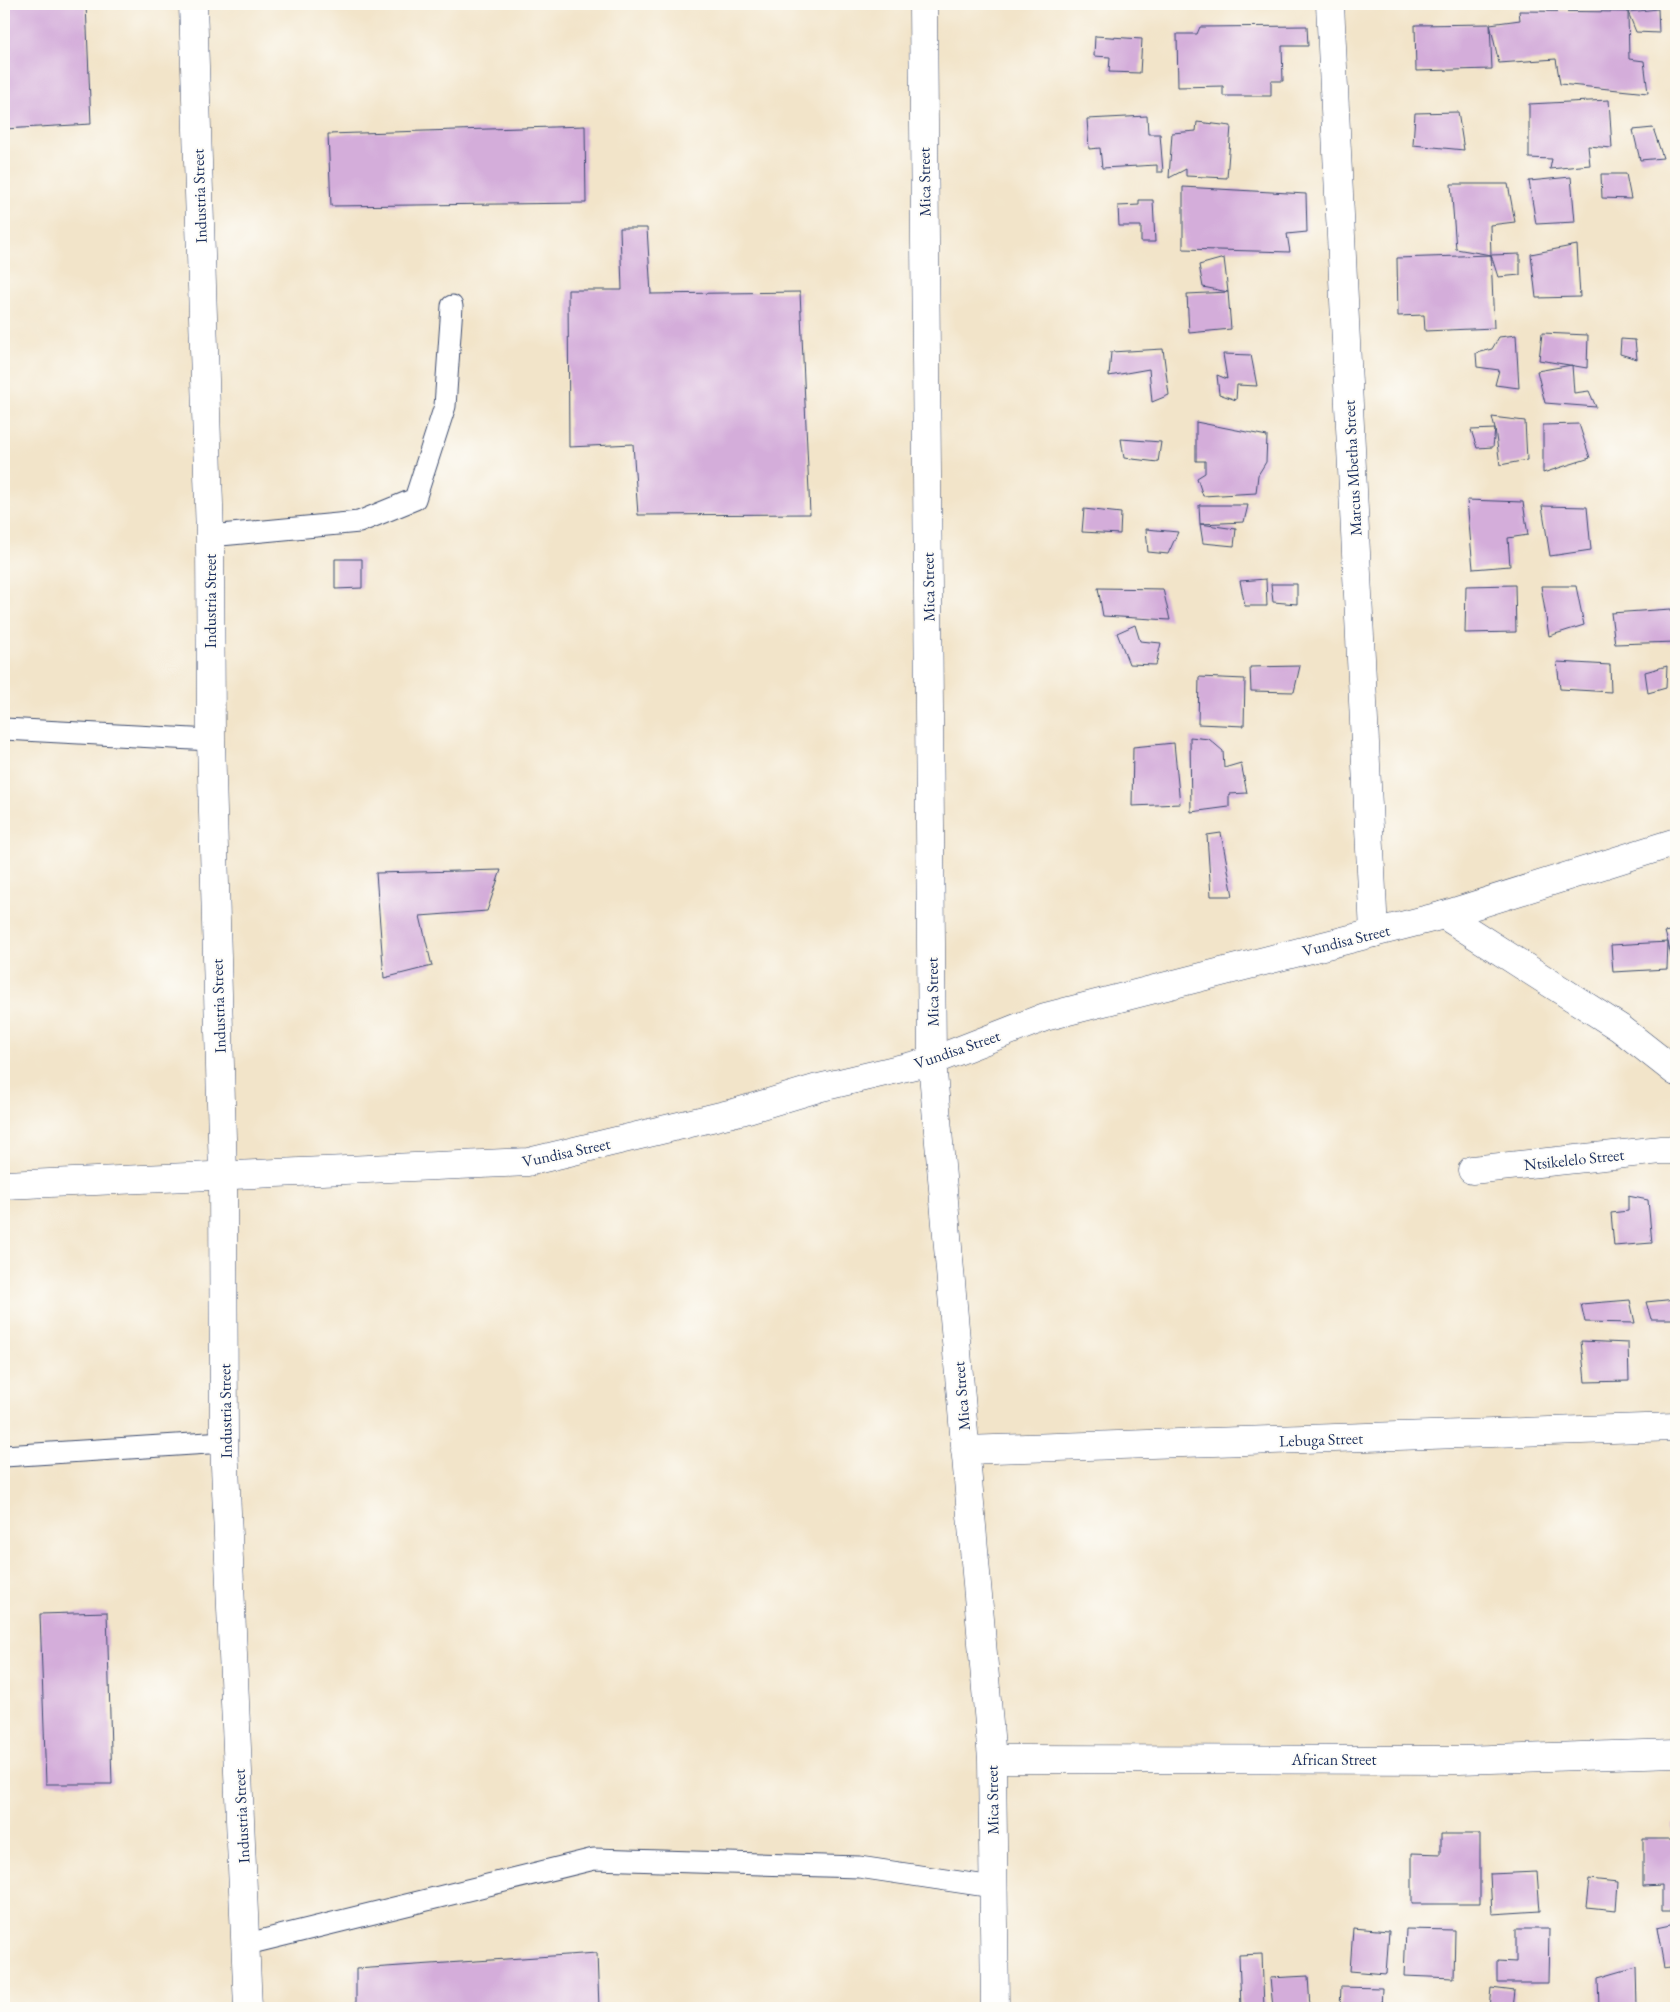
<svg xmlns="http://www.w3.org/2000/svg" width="1680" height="2012" font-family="'EB Garamond',serif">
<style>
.building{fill:#d4adda}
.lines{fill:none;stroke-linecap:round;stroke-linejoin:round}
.service-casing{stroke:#3b4a6e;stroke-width:23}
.minor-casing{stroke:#3b4a6e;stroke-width:29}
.tertiary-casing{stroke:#3b4a6e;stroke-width:29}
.service{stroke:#fff;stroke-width:21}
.minor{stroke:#fff;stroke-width:28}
.tertiary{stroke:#fff;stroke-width:28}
.labels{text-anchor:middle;stroke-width:4;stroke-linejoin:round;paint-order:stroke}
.street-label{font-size:16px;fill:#1b2f5e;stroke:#fdfcf7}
</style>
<rect width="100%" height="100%" fill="#fdfcf7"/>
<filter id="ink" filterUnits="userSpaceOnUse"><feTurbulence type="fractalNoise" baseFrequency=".02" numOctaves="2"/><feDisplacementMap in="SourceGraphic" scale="10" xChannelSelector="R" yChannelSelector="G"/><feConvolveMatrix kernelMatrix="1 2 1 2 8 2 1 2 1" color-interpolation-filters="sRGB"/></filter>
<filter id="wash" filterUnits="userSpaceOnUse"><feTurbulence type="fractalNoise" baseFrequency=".0096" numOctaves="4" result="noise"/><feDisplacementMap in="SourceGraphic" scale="20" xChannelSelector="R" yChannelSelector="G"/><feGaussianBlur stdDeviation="1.12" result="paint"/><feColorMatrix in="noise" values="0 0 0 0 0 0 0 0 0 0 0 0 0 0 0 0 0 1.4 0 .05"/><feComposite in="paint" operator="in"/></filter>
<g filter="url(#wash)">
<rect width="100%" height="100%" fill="#f2e4c9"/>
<g id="blocks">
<path class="building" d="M4 4H86L91 124 4 129Z
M1658 9 1659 33 1636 32 1628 12 1629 59 1644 61 1648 93 1560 84 1556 59 1499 63 1490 24 1492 69 1416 71 1415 25 1490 24 1520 20 1519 11 1628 12Z
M1307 26 1308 46H1282L1283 81H1271V96H1223V86L1178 87 1177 34H1197L1200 27Z
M1095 36 1142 39 1140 73 1109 72 1110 57 1094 56Z
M1609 100 1612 148 1588 146 1590 165 1550 169 1552 159 1529 158V104Z
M1458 112 1464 150 1413 145 1415 113Z
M1147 116 1148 134H1160L1163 172H1157V165L1102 168 1100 148 1089 149 1087 119Z
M1197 122 1231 126 1227 178 1186 176V169L1169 178 1172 133 1196 131Z
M585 126 586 203 331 206 328 134Z
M1653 128 1663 158 1640 160 1633 130Z
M1601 174H1626L1631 199 1602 198Z
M1571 177 1575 222 1536 224 1529 181Z
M1451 184H1508L1515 222 1490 225 1491 255 1520 254V275L1498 277 1491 255 1456 249Z
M1183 187 1306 194 1307 232 1287 234 1290 252 1183 249Z
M1139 200H1153L1155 242H1141V226H1119L1118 206 1139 205Z
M620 228H647L651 294 800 292 810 514 638 515 633 444 569 447 568 290H622Z
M1577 245 1580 297 1536 298 1531 254Z
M1491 255 1494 328 1425 331 1424 315 1398 316 1397 258Z
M1224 258 1228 292 1231 329 1189 333 1187 294 1228 292 1203 287 1199 265Z
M1542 333 1588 335 1587 368 1539 360Z
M1516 335 1519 388 1495 385 1499 370 1477 367 1476 353 1492 349 1499 337Z
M1621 339 1635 340 1637 359 1620 354Z
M1163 349 1169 395 1152 402 1149 369 1109 376 1111 352Z
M1223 354 1251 355 1257 386 1237 385 1236 400 1219 394 1217 375 1227 379Z
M1572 365 1574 393 1589 391 1596 407 1545 403 1537 371Z
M1492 417 1525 421 1527 460 1500 465 1495 429 1493 447 1477 448 1471 430 1495 429Z
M1196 422 1267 436 1266 462 1258 475 1256 493 1203 496 1197 478 1205 473V461H1196Z
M1579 424 1590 458 1543 473V425Z
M1121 439 1161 442 1158 462 1124 458Z
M1467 500 1523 502 1528 535 1508 538 1510 566 1473 569Z
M1199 505H1248L1244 522 1200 524Z
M1542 506 1587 507 1591 550 1550 556Z
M1084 509 1121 513 1120 534 1082 532Z
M1200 524 1236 529 1234 546 1203 543Z
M1146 529 1178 532 1168 554 1148 552Z
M335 559H362V588L335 589Z
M1266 579 1267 606H1245L1240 581Z
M1271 584H1297V604L1273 602Z
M1515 585 1516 632 1465 633 1466 586Z
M1541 586H1576L1584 625 1549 636Z
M1098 588 1163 589 1170 620 1103 616Z
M1671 609 1676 633V642L1615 644 1611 613Z
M1135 625 1140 641 1161 643 1156 665 1129 664 1117 633Z
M1557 662 1610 665 1611 692 1560 689Z
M1300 666 1294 692 1251 691 1250 667Z
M1667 666 1666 688 1648 693 1645 672Z
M1199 677 1245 679 1244 726 1198 724Z
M1190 737 1209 739 1223 751 1224 768 1241 763 1247 793 1229 794V807L1191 812Z
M1174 743 1180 804 1132 806 1133 747Z
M1221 833 1233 896H1211L1207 835Z
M501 870 487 911 420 916 432 966 384 978 376 873Z
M1676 930V966H1673L1668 942 1667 969 1613 972 1611 945 1668 942 1665 932Z
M1628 1196 1648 1200 1652 1243 1614 1246 1611 1213 1628 1211Z
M1676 1299V1319H1651L1646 1302Z
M1630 1300 1635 1323 1585 1322 1581 1304Z
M1581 1341 1628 1343 1629 1381 1585 1382Z
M107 1612 112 1784H46L40 1614Z
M1672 1822H1676V1911H1662V1885L1643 1886V1839H1672Z
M1441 1834H1480V1904H1412V1853L1441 1854Z
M1537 1872 1540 1911 1492 1914 1490 1874Z
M1589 1879 1618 1882 1616 1910 1586 1907Z
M1676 1923V1966L1664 1968 1657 1927Z
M1353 1928 1389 1931 1386 1974 1350 1971Z
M1406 1929 1455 1930 1454 1978 1404 1976Z
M1516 1929H1549L1548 1983H1497V1961L1516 1962Z
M597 1953 599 2008H356V1969Z
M1262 1954 1264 2008H1241L1239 1955Z
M1636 1967 1637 2008H1599L1598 1978Z
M1308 1976 1310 2008H1273L1270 1978Z
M1341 1987 1382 1988 1381 2008H1340Z
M1491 1988 1515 1991 1513 2008H1489Z"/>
</g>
</g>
<g filter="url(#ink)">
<use href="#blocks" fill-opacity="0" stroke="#3b4a6e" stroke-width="1"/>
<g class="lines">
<defs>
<path id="service" d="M210 536 359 522 415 499 445 406 452 306
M4 729 211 740
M4 1456 224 1442
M247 1944 594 1859 859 1867 993 1887"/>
<path id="minor" d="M193 4 210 536 211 740 223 1175 224 1442 248 2008
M923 4 932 1061 992 1759 995 2008
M1330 4 1374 933
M1444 915 1620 1028 1676 1072
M1472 1170 1661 1150H1676
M965 1450 1676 1427
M992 1759 1459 1760 1676 1753"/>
<path id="tertiary" d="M4 1185 528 1162 741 1111 818 1088 932 1061 1045 1017 1444 915 1676 842"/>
</defs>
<use href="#service" class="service-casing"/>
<use href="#minor" class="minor-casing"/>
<use href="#tertiary" class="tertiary-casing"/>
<use href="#service" class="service"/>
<use href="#minor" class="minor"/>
<use href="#tertiary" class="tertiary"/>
</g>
</g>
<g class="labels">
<g class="street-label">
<text transform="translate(924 182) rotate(-91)" y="6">Mica Street</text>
<text transform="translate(199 196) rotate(-92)" y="6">Industria Street</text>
<text transform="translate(1352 468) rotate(-93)" y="6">Marcus Mbetha Street</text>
<text transform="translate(928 587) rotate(-91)" y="6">Mica Street</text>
<text transform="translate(210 601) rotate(-90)" y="6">Industria Street</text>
<text transform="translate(1346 940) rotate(-14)" y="6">Vundisa Street</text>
<text transform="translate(932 992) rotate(-91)" y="6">Mica Street</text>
<text transform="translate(218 1006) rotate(-92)" y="6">Industria Street</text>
<text transform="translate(957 1049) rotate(-19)" y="6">Vundisa Street</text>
<text transform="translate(566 1152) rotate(-12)" y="6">Vundisa Street</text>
<text transform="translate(1574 1159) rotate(-6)" y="6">Ntsikelelo Street</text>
<text transform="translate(961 1396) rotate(-95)" y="6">Mica Street</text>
<text transform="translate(225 1411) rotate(-91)" y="6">Industria Street</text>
<text transform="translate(1321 1439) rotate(-2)" y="6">Lebuga Street</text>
<text x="1334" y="1765">African Street</text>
<text transform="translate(992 1800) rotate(-91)" y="6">Mica Street</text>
<text transform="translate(241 1816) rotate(-93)" y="6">Industria Street</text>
</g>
</g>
<rect width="1680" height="2012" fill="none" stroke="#fdfcf7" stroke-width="20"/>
</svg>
